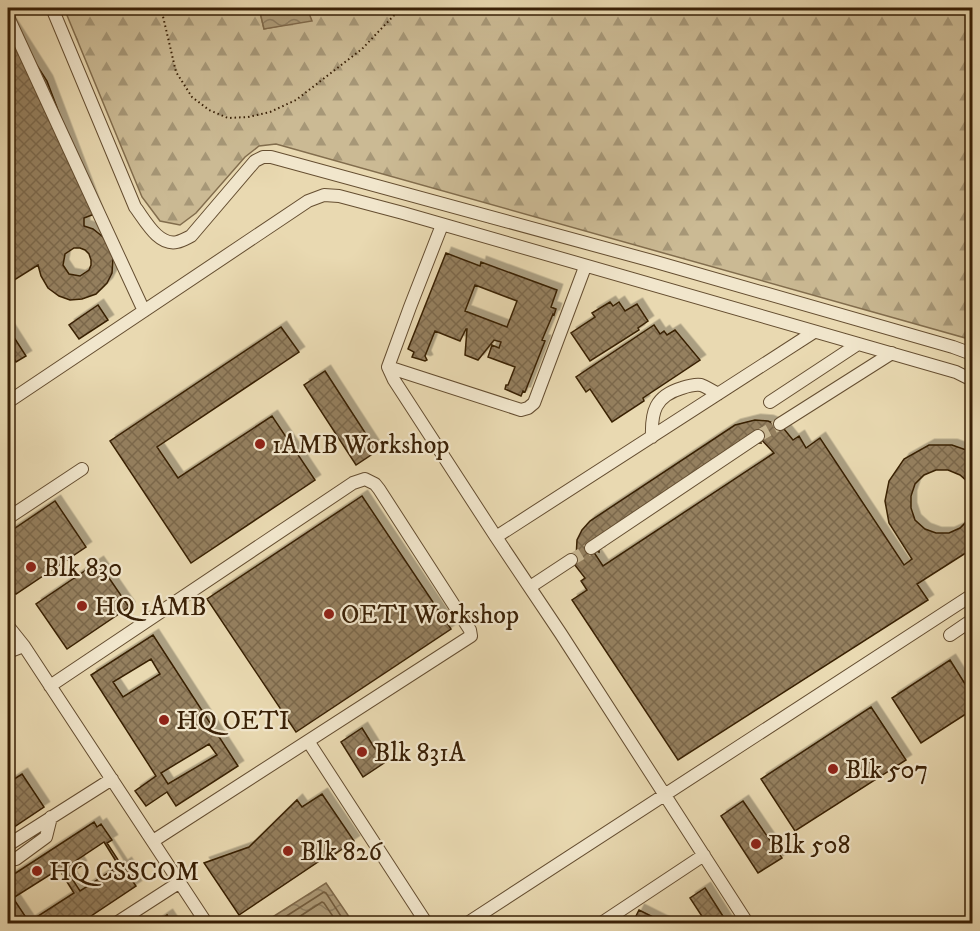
<svg xmlns="http://www.w3.org/2000/svg" width="980" height="931" font-family="'IM FELL DW Pica',serif">
<style>
.forest{fill:url(#forest-firs);stroke:#826d4d;stroke-width:1.5}
.water{fill:url(#water-waves);stroke:#7f694a;stroke-width:1.5}
.lines{fill:none;stroke-linecap:round;stroke-linejoin:round}
.shore{stroke:#735d3e;stroke-width:1.5}
.building{fill:url(#building-cross-hatch);stroke:#392006;stroke-width:1.5;fill-rule:evenodd;filter:url(#shadow)}
.minor-tunnel{stroke:#c6b48f;stroke-width:12;stroke-dasharray:12 6;stroke-linecap:butt}
.minor-casing{stroke:#654e31;stroke-width:14}
.path{stroke:#392006;stroke-width:2;stroke-dasharray:1.5 3;stroke-linecap:butt}
.minor{stroke:#f1e6cc;stroke-width:12}
.poi-dot{fill:#8f2418;stroke:#f1e6cc;stroke-width:2}
.labels{text-anchor:middle;stroke-width:4.5;stroke-linejoin:round;paint-order:stroke}
.poi-label{font-size:26px;fill:#392006;stroke:#f1e6cc;text-anchor:start}
</style>
<defs>
<pattern id="forest-firs" width="22" height="20" patternUnits="userSpaceOnUse" patternTransform="scale(1.5)"><rect width="22" height="20" fill="#cbba94"/><path d="M5 1l3.5 6h-7zM16 11l3.5 6h-7z" fill="#a69777"/></pattern>
<pattern id="water-waves" width="16" height="10" patternUnits="userSpaceOnUse" patternTransform="scale(1.5)"><rect width="16" height="10" fill="#ad9a77"/><path d="M0 5q4-4 8 0t8 0" fill="none" stroke="#8e7d60"/></pattern>
<pattern id="building-cross-hatch" width="8" height="8" patternUnits="userSpaceOnUse" patternTransform="scale(1.5)"><rect width="8" height="8" fill="#95805f"/><path d="M0 0l8 8M0 8l8-8" fill="none" stroke="#7b684c"/></pattern>
<filter id="shadow"><feDropShadow dx="5.5" dy="-5.5" stdDeviation="0" flood-color="#0004"/></filter>
</defs>
<rect width="100%" height="100%" fill="#e9d9b1"/>
<filter id="stains"><feTurbulence type="fractalNoise" baseFrequency=".00333" numOctaves="4"/><feColorMatrix values="0 0 0 0 .2 0 0 0 0 .09 0 0 0 0 .02 0 0 0 .5 -.17"/></filter>
<radialGradient id="worn" r=".72"><stop offset=".6" stop-color="#630" stop-opacity="0"/><stop offset="1" stop-color="#630" stop-opacity=".3"/></radialGradient>
<path class="forest" d="M64 8H259L264 29 311 20 307 8H972V332L969 339 276 144 259 146 245 157 196 213 180 225 160 221 142 197Z"/>
<path class="water" d="M259 8H307L312 21 264 29Z
M326 883 352 921 349 923H263Z"/>
<g class="lines">
<path class="shore" d="M274 924 324 892 326 893 346 924
M288 924 322 902 324 903 338 924"/>
</g>
<path class="building" d="M8 20 47 81 97 213 84 218V226L93 229 103 237 109 246 113 258 112 273 107 283 96 294 82 299 70 300 59 296 48 288 41 276 38 265 8 284ZM74 248H80L85 250 89 254 91 260V265L89 270 80 276 69 274 63 265 65 254Z
M446 253 480 266 481 262 557 290 551 307 556 309 554 315 553 314 542 340 545 341 525 392 523 391 521 396 505 389 506 385H508L515 367 488 357 492 345 499 348 501 342 494 340 478 360 465 355 467 329H466L460 341 435 331 425 356 427 360 425 361 412 357 414 352 408 349ZM475 285 517 301 507 327 465 311Z
M610 302 613 306 619 302 625 311 637 304 648 321 638 328 639 330 590 361 571 333 595 317 592 313Z
M98 305 108 320 79 339 69 325Z
M654 325 660 334 664 331 667 335 675 330 700 360 643 398 644 401 612 422 590 389 586 392 576 377Z
M281 327 299 352 157 447 178 478 272 416 315 480 191 563 110 441Z
M8 328 26 356 16 362 8 349Z
M325 371 377 451 356 465 304 385Z
M755 420 768 421 780 426V424L793 440 799 436 806 448 820 438 904 565 912 559 889 523 885 501 889 481 904 459 929 445H952L972 452V492L969 483 960 475 948 470H936L924 475 915 484 911 496V508L915 520 925 529 936 533H949L960 528 969 519 972 511V549L917 584 928 600 678 760 572 600 587 590 581 581 585 578 571 560 576 559 577 540 582 530 590 521 735 425ZM758 436 774 453 603 566 591 548 599 552 600 545 754 443H761Z
M362 496 451 629 296 732 207 599Z
M55 501 86 547 16 594 8 588V533Z
M98 562 129 607 67 649 36 604Z
M153 635 238 766 176 806 167 792 146 806 135 791 156 776 91 675ZM151 659 160 674 123 697 113 682ZM209 744 217 755 168 784 161 773Z
M950 660 972 695V710L921 743 892 698Z
M871 707 906 760 795 831 761 779Z
M362 728 384 763 363 777 341 742Z
M22 774 44 807 8 831V783Z
M322 794 354 841 329 858 327 856 239 915 204 863 249 847 297 800 302 807Z
M743 801 782 858 758 873 721 816Z
M94 822 97 827 101 824 112 840 107 843 122 866 126 863 135 876 131 879 136 886 79 924H8V878ZM104 842 119 866 80 891 69 874 81 866 77 860ZM59 869 74 893 29 922 13 898Z
M705 888 728 924H707L690 898Z
M639 910 667 924H632Z
M167 915 173 924H154Z"/>
<g class="lines">
<path class="minor-tunnel" d="M758 436 780 424
M571 560 591 548"/>
<defs>
<path id="minor" d="M52 8 135 207C145 220 158 246 177 242 182 241 187 238 191 236L255 161 263 157H271L656 262 953 347 972 354
M8 17 144 311
M442 225 410 307 388 367 394 380 496 537 561 634 748 924
M388 367 521 410 528 408 534 403 585 267
M8 402 308 201 324 195 339 196 403 213 956 372 972 380
M770 402 858 344
M780 424 892 353
M652 437C651 412 655 396 682 388 688 386 694 384 701 385 706 387 713 391 718 394
M8 518 82 469
M496 537 814 332
M591 548 758 436
M530 587 571 560
M8 626 24 646 207 924
M950 635 972 620
M8 652 24 646
M50 686 353 483 365 479 375 484 379 489 470 630 471 636 153 841
M308 741 427 924
M8 845 112 779
M8 860 16 859 46 837 51 817
M115 924 180 882
M466 924 972 595
M600 924 704 855"/>
</defs>
<use href="#minor" class="minor-casing"/>
<path class="path" d="M161 8 176 72 192 97 209 110 228 118 248 117 270 112 296 100 362 49 401 8"/>
<use href="#minor" class="minor"/>
</g>
<g class="poi-dot">
<circle cx="260" cy="444" r="6"/>
<circle cx="31" cy="567" r="6"/>
<circle cx="82" cy="606" r="6"/>
<circle cx="329" cy="614" r="6"/>
<circle cx="164" cy="720" r="6"/>
<circle cx="362" cy="752" r="6"/>
<circle cx="833" cy="769" r="6"/>
<circle cx="756" cy="844" r="6"/>
<circle cx="288" cy="851" r="6"/>
<circle cx="37" cy="871" r="6"/>
</g>
<g class="labels">
<g class="poi-label">
<text x="272" y="453">1AMB Workshop</text>
<text x="43" y="576">Blk 830</text>
<text x="94" y="615">HQ 1AMB</text>
<text x="341" y="623">OETI Workshop</text>
<text x="176" y="729">HQ OETI</text>
<text x="374" y="761">Blk 831A</text>
<text x="845" y="778">Blk 507</text>
<text x="768" y="853">Blk 508</text>
<text x="300" y="860">Blk 826</text>
<text x="49" y="880">HQ CSSCOM</text>
</g>
</g>
<rect width="980" height="931" fill="none" stroke="#e9d9b1" stroke-width="30"/>
<rect x="9" y="9" width="962" height="913" fill="none" stroke="#392006" stroke-width="3"/>
<rect x="15" y="15" width="950" height="901" fill="none" stroke="#392006" stroke-width="1.5"/>
<rect width="100%" height="100%" filter="url(#stains)"/>
<rect width="100%" height="100%" fill="url(#worn)"/>
</svg>
